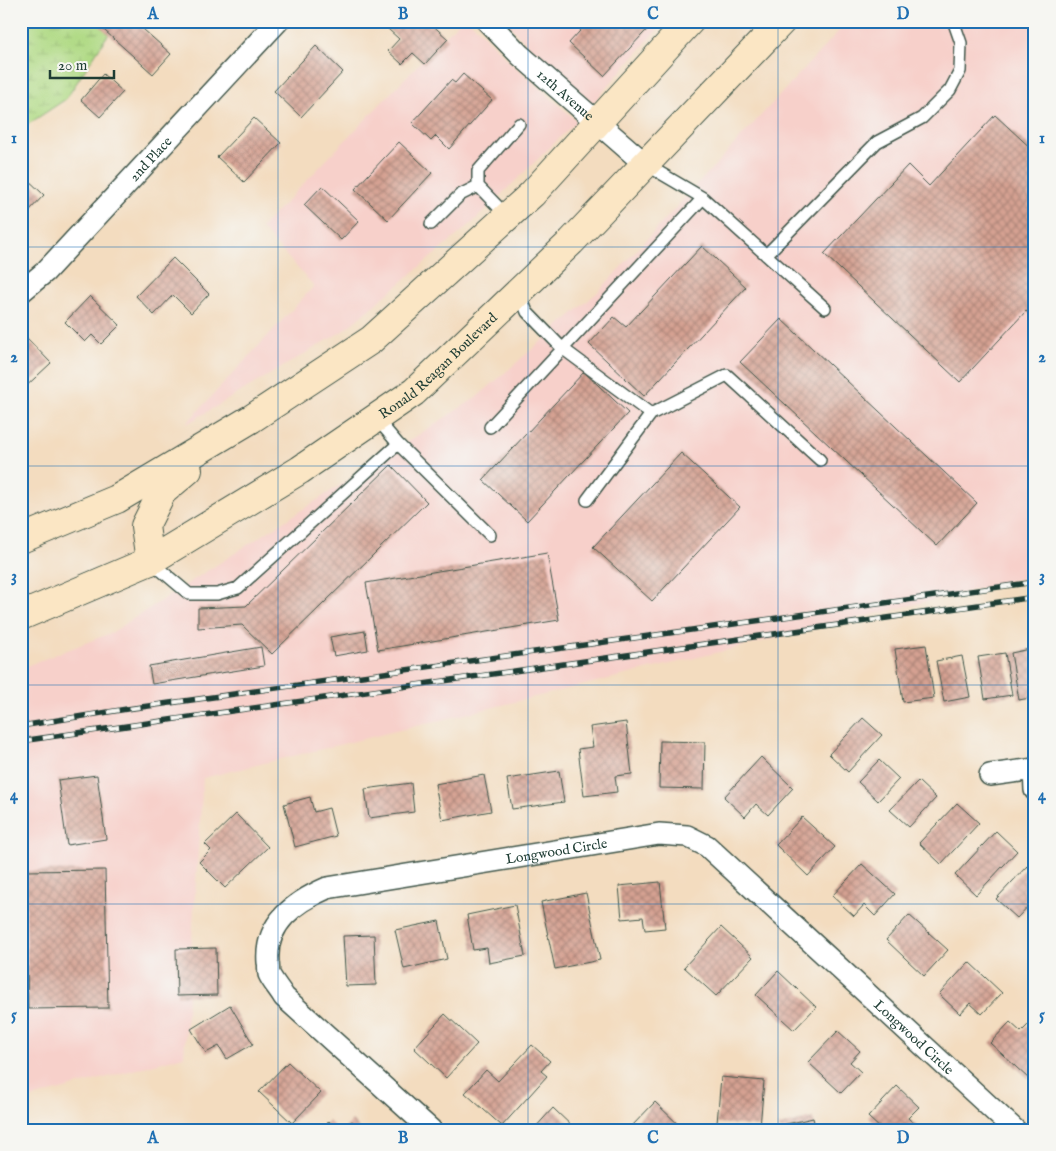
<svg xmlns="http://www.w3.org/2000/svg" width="1056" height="1151" font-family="'IM FELL English',serif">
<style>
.built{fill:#f7d0ca}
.wetland{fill:url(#wetland-marsh);stroke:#688c5c}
.building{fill:url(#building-cross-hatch)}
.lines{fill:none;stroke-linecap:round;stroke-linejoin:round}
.lane-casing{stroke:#3f5549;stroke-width:14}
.street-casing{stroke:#3f5549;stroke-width:24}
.secondary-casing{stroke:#3f5549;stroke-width:30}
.lane{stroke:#fff;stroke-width:11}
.street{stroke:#fff;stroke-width:21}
.secondary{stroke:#fbe6c4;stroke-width:28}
.rail-casing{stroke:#1f3d34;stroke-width:5.5}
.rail{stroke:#f6f6f2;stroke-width:4;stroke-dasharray:11;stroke-linecap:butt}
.grid{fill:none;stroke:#1f6fb2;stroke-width:1;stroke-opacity:0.55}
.labels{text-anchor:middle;stroke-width:4;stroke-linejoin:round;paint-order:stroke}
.street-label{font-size:14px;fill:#1f3d34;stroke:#f6f6f2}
.neatline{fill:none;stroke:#1f6fb2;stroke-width:2}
.grid-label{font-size:16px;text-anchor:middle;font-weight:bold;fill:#1f6fb2}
</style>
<defs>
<pattern id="wetland-marsh" width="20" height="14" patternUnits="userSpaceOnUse" patternTransform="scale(1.25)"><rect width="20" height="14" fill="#b0da85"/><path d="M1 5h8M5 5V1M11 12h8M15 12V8" fill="none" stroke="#97bc73"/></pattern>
<pattern id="building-cross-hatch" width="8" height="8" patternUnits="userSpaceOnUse" patternTransform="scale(1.25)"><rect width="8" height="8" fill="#d5a192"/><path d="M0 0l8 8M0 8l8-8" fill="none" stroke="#ac8478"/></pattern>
</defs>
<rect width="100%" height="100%" fill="#f6f6f2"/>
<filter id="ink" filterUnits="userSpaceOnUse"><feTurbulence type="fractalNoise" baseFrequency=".02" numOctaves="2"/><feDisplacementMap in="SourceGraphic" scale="10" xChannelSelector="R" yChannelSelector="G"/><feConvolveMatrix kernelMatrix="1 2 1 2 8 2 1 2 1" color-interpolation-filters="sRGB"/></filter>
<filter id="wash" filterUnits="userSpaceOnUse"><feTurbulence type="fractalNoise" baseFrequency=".0096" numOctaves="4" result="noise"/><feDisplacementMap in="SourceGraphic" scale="20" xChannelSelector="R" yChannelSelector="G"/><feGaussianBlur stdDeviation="1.12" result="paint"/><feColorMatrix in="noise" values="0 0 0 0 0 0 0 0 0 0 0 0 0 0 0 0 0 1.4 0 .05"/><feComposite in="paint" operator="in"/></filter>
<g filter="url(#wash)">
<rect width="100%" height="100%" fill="#f3dcbf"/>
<path class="built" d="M460 21H470L512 64 577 121 471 224 343 331 185 425 314 286 261 228Z
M505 21H665L593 103 529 46Z
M848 21H1035V575L203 778 184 1056 21 1101V668L111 633 477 397 599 291Z"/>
<path class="wetland" d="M21 21H117L66 99 21 129Z"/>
<g id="blocks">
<path class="building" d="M96 21H134L171 54 153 74 95 22Z
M394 21H428L448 39 425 64 413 53 402 64 388 51 399 39 388 29Z
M589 21H655L604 76 569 43Z
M316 46 343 72 301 117 274 91Z
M103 74 123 92 100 117 81 100Z
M463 74 492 100 449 149 436 136 431 141 412 123 451 80 455 83Z
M995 115 1035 152V319L1026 311 960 382 824 254 908 165 929 186Z
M254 118 281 143 244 182 217 157Z
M399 142 432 173 388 220 355 189Z
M21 173 44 195 28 212 21 205Z
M322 186 359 221 341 240 304 205Z
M702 246 746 287 644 396 589 344 614 317 626 327Z
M173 258 209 294 191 313 173 295 154 315 136 296Z
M90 296 120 325 101 344 92 335 85 342 65 322Z
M781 319 977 503 937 546 740 362Z
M25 336 51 363 21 391V339Z
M584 372 628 413 527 521 483 480Z
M681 453 740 507 652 601 593 547Z
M391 465 427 502 272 654 242 625 198 628V608L246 606Z
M547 553 559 620 378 650 366 583Z
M365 631 368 650 334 656 330 637Z
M926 645 934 698 903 702 895 649Z
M261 647 264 666 152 684 149 666Z
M1035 648V697L1019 700 1011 653Z
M1005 653 1012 695 985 699 978 657Z
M962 656 970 697 944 702 936 661Z
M863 718 882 735 848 772 829 754Z
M626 722 632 774 615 776 617 792 584 796 578 749 593 747 590 727Z
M660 741 705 742 704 789 659 788Z
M761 757 793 788 768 815 756 804 745 817 724 797Z
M879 760 899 779 878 801 858 782Z
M559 771 564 802 512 809 507 779Z
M97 775 106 839 67 845 58 780Z
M484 775 491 811 442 820 435 784Z
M918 781 936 798 909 827 890 810Z
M411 783 414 812 369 818 365 789Z
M310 797 314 812 329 808 336 836 295 847 284 804Z
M957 803 979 823 941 864 919 843Z
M236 814 268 847 225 888 199 862 211 850 205 844Z
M802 817 835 847 808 876 776 845Z
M996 831 1017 851 976 895 955 875Z
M862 864 895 894 875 916 864 905 854 916 832 896Z
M1027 866 1035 873V899L1017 918 996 899Z
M105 870 108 1008 28 1009 25 871Z
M660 882 665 928 645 930 643 917 622 919 619 886Z
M586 893 600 960 555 969 541 902Z
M515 905 525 956 489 963 487 948 473 950 467 915Z
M909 915 948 950 924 976 886 940Z
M439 921 447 959 404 969 395 930Z
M721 927 753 957 716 996 684 967Z
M374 935 376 985 346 986 343 936Z
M216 948 217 995 177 996 176 949Z
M969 962 1002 993 982 1014 970 1003 960 1014 939 994Z
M778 971 816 1007 794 1030 756 995Z
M230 1005 253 1044 227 1059 219 1046 206 1053 191 1029Z
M445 1014 477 1044 446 1078 414 1048Z
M1010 1022 1021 1032 1029 1024 1035 1029V1072L1029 1079 990 1043Z
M838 1031 860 1051 850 1062 861 1072 841 1093 808 1062Z
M532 1045 550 1061 541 1071 547 1076 502 1126 465 1093 486 1070 498 1081Z
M288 1062 321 1093 292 1123 259 1092Z
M721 1077 764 1081 760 1127 717 1123Z
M897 1086 919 1107 908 1118 919 1128 918 1130H882L868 1117Z
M655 1102 684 1130H632L630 1128Z
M553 1108 576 1130H533Z
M813 1118 816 1130H779L778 1126Z
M329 1121 338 1130H322Z
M352 1121 362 1130H343Z"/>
</g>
</g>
<g filter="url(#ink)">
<use href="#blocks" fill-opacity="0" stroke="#3f5549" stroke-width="1"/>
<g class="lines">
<defs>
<path id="lane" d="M645 164 703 198 825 308
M508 217 478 186V171L519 124
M431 224 460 195 478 186
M766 255 877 142 922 118 950 90 960 71 961 43 954 23 952 21
M519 292 527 312 562 348 651 414 727 375 820 460
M490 427 703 198
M398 444 490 535
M587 500 651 414
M150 561 189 594H217L238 588 398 444 376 418"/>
<g id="street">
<path id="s1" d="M487 21 520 55 645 164"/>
<path id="s2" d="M21 292 45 272 278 21"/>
<path d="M1034 769 1035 790"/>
<path d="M990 775 1035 769"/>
<path id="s3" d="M431 1130 284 997C280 990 272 981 269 974 268 970 269 965 268 962 265 923 295 902 327 888L659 834 687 836 707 846 1015 1130"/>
</g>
<g id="secondary">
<path d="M21 539 117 499 251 419 371 340 532 194 690 21"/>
<path d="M150 561 145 526 162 492 188 470"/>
<path id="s4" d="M21 616 150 561 300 470 414 392 571 242 782 21"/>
</g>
</defs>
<use href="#lane" class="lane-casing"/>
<use href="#street" class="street-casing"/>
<use href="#secondary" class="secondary-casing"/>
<use href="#lane" class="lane"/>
<use href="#street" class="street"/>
<use href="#secondary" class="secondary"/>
<defs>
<path id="rail" d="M21 726 127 709 1035 582
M21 741 1035 597"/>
</defs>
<use href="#rail" class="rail-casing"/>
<use href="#rail" class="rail"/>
</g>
</g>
<path class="grid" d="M278 21V1130M528 21V1130M778 21V1130M21 247H1035M21 466H1035M21 685H1035M21 904H1035"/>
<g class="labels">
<g class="street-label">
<text dy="5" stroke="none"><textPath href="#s1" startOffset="108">12th Avenue</textPath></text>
<text dy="5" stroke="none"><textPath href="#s2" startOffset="186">2nd Place</textPath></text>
<text dy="5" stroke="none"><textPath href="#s4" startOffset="489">Ronald Reagan Boulevard</textPath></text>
<text dy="5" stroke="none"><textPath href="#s3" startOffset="572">Longwood Circle</textPath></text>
<text dy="5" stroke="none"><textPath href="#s3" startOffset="1008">Longwood Circle</textPath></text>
</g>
</g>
<rect width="1056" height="1151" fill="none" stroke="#f6f6f2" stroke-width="55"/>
<path d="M50 70v8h64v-8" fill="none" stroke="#1f3d34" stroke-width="2.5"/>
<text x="58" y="70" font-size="15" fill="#1f3d34" stroke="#f6f6f2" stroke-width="4" paint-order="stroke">20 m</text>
<rect x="28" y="28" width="1000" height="1096" class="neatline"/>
<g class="grid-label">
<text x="153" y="19">A</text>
<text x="403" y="19">B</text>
<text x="653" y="19">C</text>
<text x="903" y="19">D</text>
<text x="14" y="143">1</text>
<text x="1042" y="143">1</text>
<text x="14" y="362">2</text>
<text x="1042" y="362">2</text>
<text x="14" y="581">3</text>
<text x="1042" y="581">3</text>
<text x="14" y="800">4</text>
<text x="1042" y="800">4</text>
<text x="14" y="1020">5</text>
<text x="1042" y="1020">5</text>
<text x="153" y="1143">A</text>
<text x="403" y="1143">B</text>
<text x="653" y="1143">C</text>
<text x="903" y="1143">D</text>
</g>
</svg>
